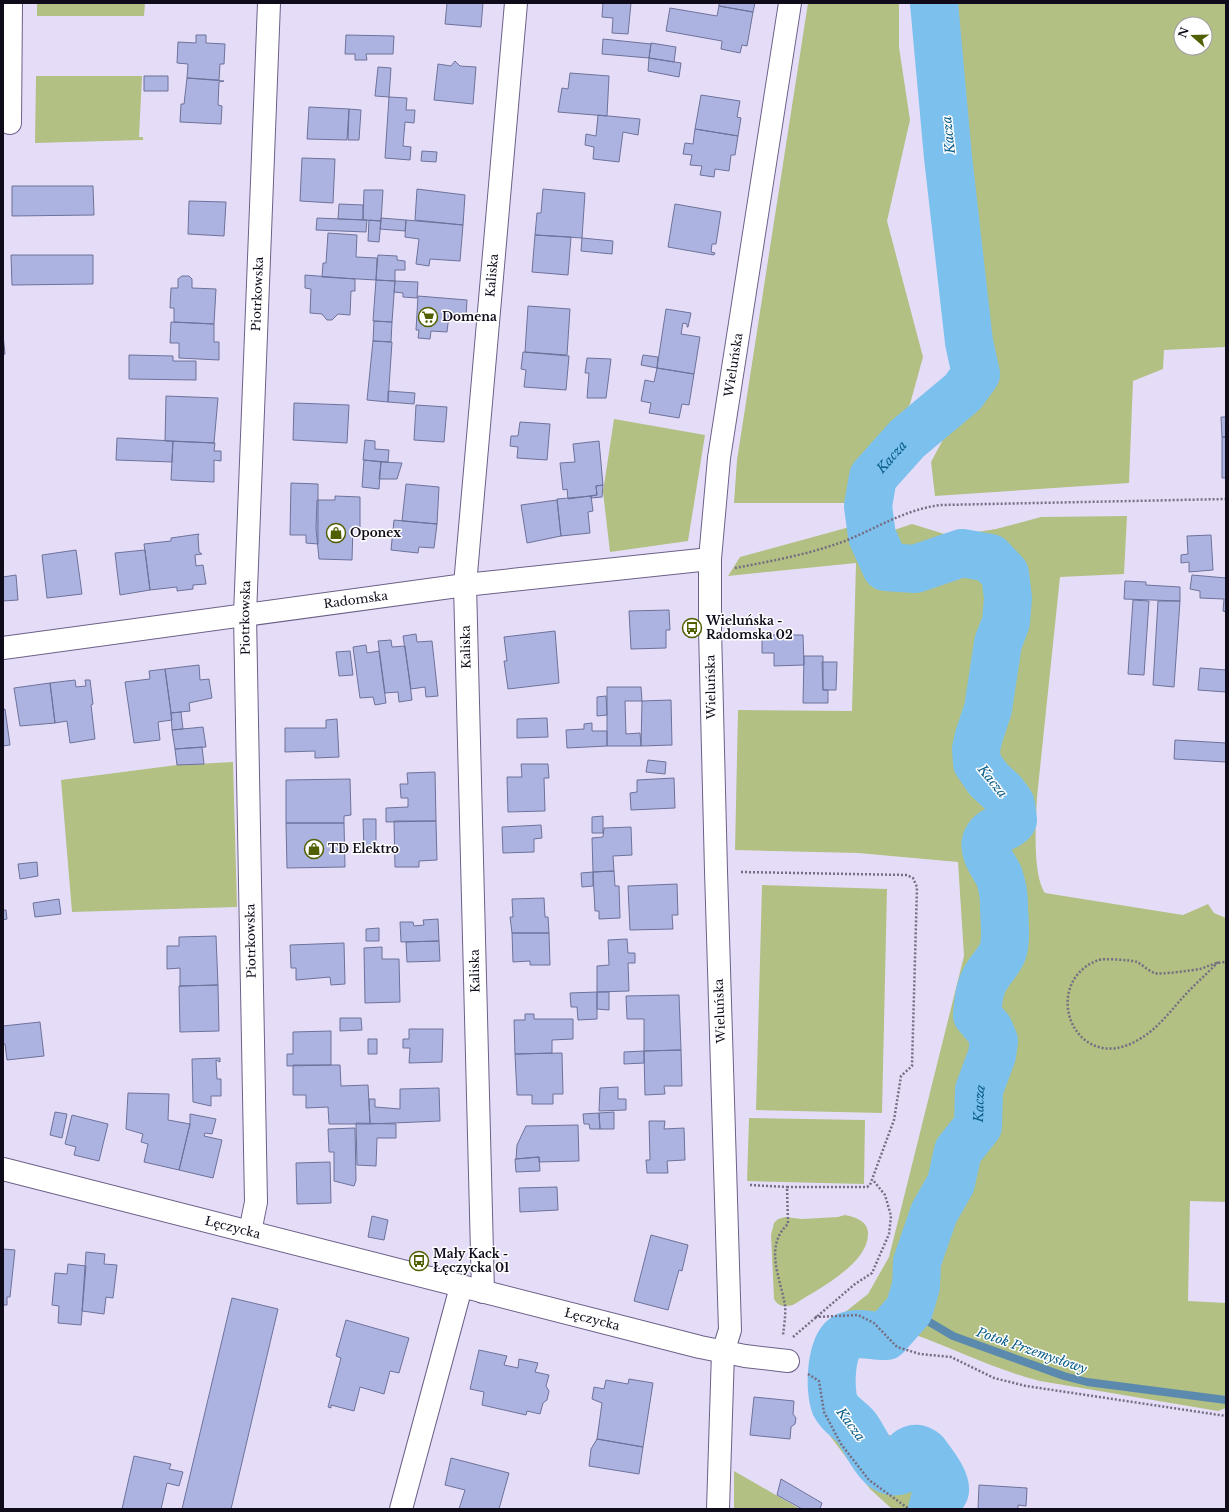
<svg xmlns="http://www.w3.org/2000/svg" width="1229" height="1512" font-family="'Libre Baskerville',serif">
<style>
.green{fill:#b2c084;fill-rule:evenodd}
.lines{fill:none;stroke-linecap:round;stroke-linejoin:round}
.stream{stroke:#5c8aae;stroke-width:8}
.river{stroke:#7cc0ed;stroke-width:48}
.building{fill:#adb3e0;stroke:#6d729b}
.minor-casing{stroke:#6c6087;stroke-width:24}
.path{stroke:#756e83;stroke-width:2.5;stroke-dasharray:2 2;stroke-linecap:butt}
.minor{stroke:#fff;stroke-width:22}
.labels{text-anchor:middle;stroke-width:3;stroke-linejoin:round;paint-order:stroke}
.street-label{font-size:12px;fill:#100b1a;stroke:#fff}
.poi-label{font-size:12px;font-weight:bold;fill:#100b1a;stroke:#fff;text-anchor:start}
.water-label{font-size:13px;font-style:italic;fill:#095d88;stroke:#fff}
</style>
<rect width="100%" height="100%" fill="#e5ddf8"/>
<path class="green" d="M37 3H145L144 16H37Z
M808 3H899V47L910 120 887 221 923 357 910 404 885 446 864 468 858 491 857 503H734L737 460Z
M950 3H1226V347L1164 350 1163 369 1133 381 1129 483 935 496 931 462 947 432 978 404 989 360 979 337 974 269 967 239 961 121ZM1181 24H1205V48H1181Z
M36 76H142L139 137H143V140L35 143Z
M614 419 705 435 688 541 610 552 603 492Z
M1127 516 1124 574 1060 577 1037 797C1036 821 1032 873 1045 893L1183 915 1208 904 1214 913 1226 918V1202L1190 1201 1188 1301 1226 1303V1408L1218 1411 1040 1381C996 1370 955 1349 913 1334 896 1343 890 1346 870 1344 853 1358 848 1374 845 1395 853 1406 855 1403 865 1410 868 1412 870 1417 872 1420 887 1438 893 1440 915 1430L927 1435 938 1448 947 1467 953 1481 950 1509H892L870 1489 815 1416 813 1381 820 1332 868 1294 889 1257 964 956 958 862 858 853 735 850 738 710 852 711 856 563 728 576 740 557 857 525V551L891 546V531L912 524 951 536 996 529 1041 517Z
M233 762 237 907 72 912 61 780 177 765Z
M762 885 887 889 882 1113 756 1110Z
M749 1118 865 1120 864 1184 747 1181Z
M845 1215C855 1217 867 1221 868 1232 870 1264 816 1290 793 1305 785 1307 778 1307 774 1299L771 1235 774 1223 778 1219 785 1217 802 1219 838 1217Z
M734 1471 800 1509H734Z"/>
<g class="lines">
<path class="stream" d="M909 1310 953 1336 1064 1376 1087 1382 1226 1400"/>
<path class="river" id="s1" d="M932 1509 935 1498C938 1497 942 1495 944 1493 950 1484 930 1460 925 1453 919 1448 914 1447 908 1452L904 1469C880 1482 867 1441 856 1427 849 1419 840 1415 835 1405 829 1390 830 1344 847 1336 859 1331 873 1337 886 1336L909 1310 916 1286 917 1262 934 1213 951 1183 958 1151 978 1126 979 1090 992 1055 994 1041 989 1029 977 1015C978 1003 979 989 985 979 990 969 999 962 1003 951 1007 938 1004 919 1004 905 1004 895 1002 885 999 876 994 866 981 850 987 839 992 828 1007 829 1013 820L1011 804 1003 793 988 779 977 763 976 749 979 736 988 709 998 643 1006 622 1008 598 1005 574 990 558 962 553 915 569 886 567 872 536 868 506 873 477 907 439 963 392 976 374 969 342 948 157 934 3"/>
</g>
<path class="building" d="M447 3H483L481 27 445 24Z
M603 3H631L628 34 612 33 613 18 602 17Z
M719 3H755L753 12 719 6Z
M719 6 753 12 747 46 742 45 740 53 721 49 722 41 666 31 670 8 717 16Z
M196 35H206V43L225 44 224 64H220L219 80 187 78 188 64 177 63 178 42 196 43Z
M346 35 394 36 393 54H366L367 60H355V54H345Z
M603 39 651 44 649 58 602 54Z
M651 43 676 47 674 62 649 58Z
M649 58 681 63 679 77 648 71Z
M455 61 460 66 476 67 473 104 434 100 438 64 451 66Z
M378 67 391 68 389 97 375 96Z
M570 73 609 76 607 116 558 112 562 88 568 89Z
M144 76H168V91H144Z
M187 78 224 81 219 82 218 105 222 106 221 124 180 122 181 104H184Z
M701 95 740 101 737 117 741 118 738 136 695 129Z
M389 97 407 98 406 110H415L414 123 405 122 403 146 411 147 410 160 385 158Z
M309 107 349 109 347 140 307 139Z
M349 109 361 110 359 140H348Z
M598 115 640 119 638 135 623 132 619 162 593 159 594 147 585 145 586 134 596 136Z
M695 129 738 136 735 155H731L729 171 715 169 714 177 700 175 702 166 690 165 692 155 683 154 685 143 693 144Z
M422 151 437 152 436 162 421 161Z
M302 158 335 159 333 203 300 201Z
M12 186H93L94 215 12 216Z
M417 189 465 195 463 225 415 220Z
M543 189 585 193 582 238 535 235 537 213H541Z
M364 190H383L381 221 363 220Z
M189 201 226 202 224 236 188 234Z
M339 204 363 205V220L338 219Z
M675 204 721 212 716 244H712L711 252 715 253 714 255 668 247Z
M317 218 367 220 366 232 316 230Z
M381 218 406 220 405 231 380 229Z
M369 220 381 221 379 242 368 241Z
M406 220 463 225 460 261 430 259 429 266 416 264 419 239 405 237Z
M328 233 357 235 356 257 377 258 376 280 322 277 323 263H326Z
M535 235 571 237 568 275 532 272Z
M582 238 613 241 612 254 581 251Z
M11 255H93V284L12 285Z
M378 255 397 256V260L405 261V270H395V281L376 280Z
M305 275 355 279V291H351L350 315 338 314 332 320H327L322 314 310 313 311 289 305 288Z
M182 276H189L192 279V288L216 289 214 324 174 322V308H170L171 288H178V279Z
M376 280 395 281 392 322 373 321Z
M395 281 418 282 417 298 403 297V293L394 292Z
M418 296 467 300 466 317 449 315 447 332 431 331 430 339 418 338 419 330H416Z
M528 306 570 309 567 355 525 352Z
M666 309 691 313 688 327H687V324L683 323 681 334 700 337 694 374 657 368Z
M374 321 392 322 391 342 373 341Z
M171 322 214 324V342H219V360L179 358V343H170Z
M3 335 5 354 3 355Z
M373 341 392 342 388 402 367 400Z
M523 352 569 356 566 390 524 387 526 370 521 369Z
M129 355 173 356V361H196V380L129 379Z
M643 355 658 357 657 368 641 365Z
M587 358 611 359 606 398H587L589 373H585Z
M657 368 694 374 689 405 682 404 679 418 649 413 651 403 641 401 645 380 654 382Z
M388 391 415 393 414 404 388 402Z
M166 396 218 398 214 443 165 441Z
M294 403 349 405 347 443 293 440Z
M416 405 447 407 444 442 414 440Z
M1221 417H1226V437H1222Z
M520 422 550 424 547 460 517 458 518 447 510 446 511 436H518Z
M1222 437H1226V478H1222Z
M117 438 173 441 172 462 116 460Z
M365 440 375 441V449L389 450 388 462 363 460Z
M173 441 215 443 214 451H221V461L214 460V482L171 480Z
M599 441 603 485 596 486 597 495 568 499 567 489 563 490 560 463 575 462 573 444Z
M364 460 381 462 379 489 362 487Z
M381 462 402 463 397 479H379Z
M291 483 318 484V544L306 543V535H290Z
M406 484 439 487 437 524 402 521Z
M603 485 602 497 591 498V496L597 495 596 486Z
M335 496 360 497V527H353L352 560 319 559 316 528 317 500H335Z
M591 496 593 511 588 512 590 533 561 536 557 499Z
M557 500 561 536 527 543 521 505Z
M394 520 437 524 434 548 419 547 418 553 391 550Z
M199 534 198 536 199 552 202 554 195 555 196 566 203 565 206 584 193 585V589L177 591V587L150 590 144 544 171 541V538Z
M1211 535 1213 570 1189 572V562L1181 563V555L1188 554 1187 536Z
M76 550 82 594 47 598 42 555Z
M145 550 150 590 120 595 115 553Z
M16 575 18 600 3 601V577Z
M1192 575 1226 578V612L1223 611 1224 599 1200 598V591L1190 589Z
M1125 581 1146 582V585L1180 587V601L1124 599Z
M1133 600 1149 601 1144 675 1128 674Z
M1158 601H1180L1174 687 1153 685Z
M669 610 670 630H666V648L631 649 629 611Z
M555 631 559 683 508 689 504 661H507L504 637Z
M416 634 417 642 432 641 438 696 426 697 425 687 411 689 403 636Z
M762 635H803L804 665 774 666V653H762Z
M391 640 392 647 405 646 412 700 399 702 398 692 385 693 378 641Z
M366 645 367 653 379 651 386 703 375 705 373 697 360 698 353 647Z
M350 651 353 675 339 676 336 652Z
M804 656H823V690H828V703H803Z
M822 662H837L836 690H823Z
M199 665 200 680 209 679 212 698 189 703 190 711 171 713 165 669Z
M1200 668 1226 670V692L1198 690Z
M165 669 172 720 158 722 160 740 134 743 125 682 150 679 149 671Z
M75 680 76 687 86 686 85 680H90L93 704 91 705 95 739 70 743 67 721 55 723 50 683Z
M50 683 55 723 20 726 14 688Z
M607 687H641L642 701H625L626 734 640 733 641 746H607Z
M606 696 607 715 597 716V697Z
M671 700 672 745 641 746 642 701Z
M5 709 10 745 3 746V710Z
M181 712 183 729 172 730 171 713Z
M547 718 548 737 517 738V719Z
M337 719 339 757 315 758V751L285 752V728H326V720Z
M592 723V731H607V746L567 748 566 730 584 729V724Z
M203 727 206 747 175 749 172 730Z
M1175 740 1226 743V762L1174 759Z
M202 747 204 764 177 765 175 749Z
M648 760 666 762 665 774 646 772Z
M521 764H548L549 778H544L545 811 508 812 507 777H522Z
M435 772 436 821 386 822V808L408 807V798H401L400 784H408L407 773Z
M674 778 675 808 631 810 630 793 637 792V780Z
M350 779 351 815 344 816V823H286V780Z
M603 816V833H592V817Z
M363 819H376V849H364Z
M394 821H436L437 860 419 861V867H395Z
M286 823H344L345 867 287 868Z
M541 825 542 838 534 839V852L503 853 502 827Z
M631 827 632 855 613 856 614 871 593 872 592 838 603 837 604 828Z
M37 862 38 876 20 879 18 864Z
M614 871 615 886H619L620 918 599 919V911H595L593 872Z
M593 872V886L582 887 581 873Z
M677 884 678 915H672L673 929 630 930 628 886Z
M544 898 545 917H548L549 933H512L510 917H513L512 899Z
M59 899 61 914 35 917 33 903Z
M3 910H6L7 919 3 920Z
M438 919 439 941 401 942 400 922H413L414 926 424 925 423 920Z
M379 928V941H366V929Z
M512 933H549L550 965H530V961L513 962Z
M216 936 218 985 180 986V968L167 969V946H179V937Z
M627 939 628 953H635V963H628L629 991 597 992V966L609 965 608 940Z
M439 941 440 961 407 962 406 942Z
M344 943 345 984 331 985 330 977 296 980V968H291L290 945Z
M382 947V959H399L400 1002 365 1003 364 948Z
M218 985 219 1031 180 1032 179 986Z
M597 992H609V1010L597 1009Z
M597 992V1019L578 1020 577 1007H571L570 993Z
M679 995 681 1050 644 1051V1019H627L626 996Z
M525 1014H534V1019H573V1039L552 1040V1053L515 1054 514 1020H525Z
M340 1018H361L362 1030 340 1031Z
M40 1022 44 1056 7 1060 5 1044H3V1026Z
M409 1029H443L442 1062 409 1063 410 1048H403V1039H409Z
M331 1031V1065L287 1066V1054H293V1032Z
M368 1039H377V1054H368Z
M681 1050 682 1086H664L665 1094 645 1095 644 1051Z
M644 1051V1063L624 1064V1052Z
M562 1053 563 1094H553V1104H532V1095H517L515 1054Z
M220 1058V1062L216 1060 217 1079H221V1096H211V1106L193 1102 192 1059Z
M293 1065H340L341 1086 368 1085 370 1124H329L328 1107 306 1108V1095H293Z
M618 1087V1099H626V1110L599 1111 600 1088Z
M439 1088 440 1121 370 1124 369 1099H375V1107L400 1109V1089Z
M128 1093 169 1094 168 1120 190 1124 179 1170 144 1162 148 1144 141 1142 143 1134 126 1129Z
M55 1112 67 1114 62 1138 50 1135Z
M614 1112V1129H600L599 1113Z
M599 1113 600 1129H590L589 1124H584L583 1114Z
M190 1114 216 1119 212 1134 205 1133 204 1136 222 1140 213 1178 179 1170 190 1124Z
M72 1115 108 1124 99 1161 74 1155 76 1147 65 1144Z
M649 1121H665L664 1129 684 1128 685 1160 667 1161 668 1173H647L646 1160H650Z
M356 1123 396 1124V1138H377L376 1166 357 1165Z
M578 1125 579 1161 539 1162V1157L516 1159 517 1145 526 1126Z
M355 1128 356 1180 354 1186 334 1181V1152H329L328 1129Z
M539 1157 540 1171 516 1172 515 1159Z
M330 1162 331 1203 297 1204 296 1163Z
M557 1187 558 1210 520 1212 519 1188Z
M372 1216 388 1220 384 1240 368 1237Z
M651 1235 688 1245 682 1271 679 1270 668 1310 634 1301Z
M3 1249 15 1250 10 1297H7V1305H3Z
M86 1252 105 1254 104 1264 117 1265 113 1298 106 1297 104 1314 82 1311Z
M68 1264 86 1266 81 1325 58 1323 59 1306 52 1305 55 1273 67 1274Z
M232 1298 278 1309 231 1509H182Z
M346 1320 409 1338 399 1373 390 1371 384 1394 360 1387 354 1411 331 1405V1408L328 1407 341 1358 336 1356Z
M479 1350 507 1356 504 1365 518 1368 519 1359 538 1363 535 1372 549 1375 546 1386 549 1391 547 1400 543 1403 540 1414 527 1411 526 1415 482 1405 484 1392 470 1389Z
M629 1379 653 1383 643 1447 597 1439 602 1403 592 1399 594 1387 604 1389 606 1380 628 1384Z
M754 1397 794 1401 793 1414 796 1418 795 1424 791 1427 790 1439 750 1435Z
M597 1439 643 1447 639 1474 589 1466 591 1449Z
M134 1456 171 1464 169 1469 183 1472 179 1486 167 1483 161 1509H122Z
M451 1458 509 1473 499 1509H459L465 1490 445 1485Z
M781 1479 822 1503 820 1509H802L777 1495Z
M979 1485 1027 1488 1026 1506 1018 1505V1509H978Z"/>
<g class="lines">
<defs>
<g id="minor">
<path d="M10 123 11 3"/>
<path id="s2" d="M3 648 465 585 710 559"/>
<path id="s3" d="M3 1169 700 1347 745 1356 788 1361"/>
<path id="s4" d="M250 1232 256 1202 245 615 269 3"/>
<path id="s5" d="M483 1292 465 585 516 3"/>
<path d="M401 1509 461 1287"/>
<path id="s6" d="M718 1509 723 1352 730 1330 716 871 710 629V559L719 458 790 3"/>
</g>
</defs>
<use href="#minor" class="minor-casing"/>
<path class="path" d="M735 568C772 561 810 554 845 541 877 528 906 509 941 505L1226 499
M741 872 907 875 913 878 917 887 912 1066 901 1076 894 1120 870 1185 867 1187H787L788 1224C764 1246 780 1277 785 1305 786 1314 784 1326 783 1335
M1218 962C1208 973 1196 983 1186 994 1171 1010 1158 1029 1138 1040 1075 1077 1038 984 1098 960 1102 958 1132 960 1137 962 1143 965 1148 971 1155 973 1159 975 1194 970 1200 969 1209 966 1216 962 1226 962
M750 1185 787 1187
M815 1317 858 1315 874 1323 897 1347 920 1354 951 1357 994 1378 1026 1386 1226 1416
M793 1337 855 1284 872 1273 889 1234 891 1216 885 1195 873 1180
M808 1374 819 1381 824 1412 841 1444 869 1480 909 1509"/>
<use href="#minor" class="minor"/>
</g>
<defs>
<symbol id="supermarket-ring" viewBox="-11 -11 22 22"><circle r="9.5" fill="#fff" stroke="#515f00" stroke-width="1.5"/><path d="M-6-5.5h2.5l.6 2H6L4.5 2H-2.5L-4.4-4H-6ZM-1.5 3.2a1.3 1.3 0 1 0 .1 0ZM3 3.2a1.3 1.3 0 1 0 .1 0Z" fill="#515f00"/></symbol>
<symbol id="shop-ring" viewBox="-11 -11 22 22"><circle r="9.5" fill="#fff" stroke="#515f00" stroke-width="1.5"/><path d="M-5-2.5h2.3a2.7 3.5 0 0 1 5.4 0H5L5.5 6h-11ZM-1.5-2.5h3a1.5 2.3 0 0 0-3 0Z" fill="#515f00"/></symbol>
<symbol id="bus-ring" viewBox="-11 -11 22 22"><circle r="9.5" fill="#fff" stroke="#515f00" stroke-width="1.5"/><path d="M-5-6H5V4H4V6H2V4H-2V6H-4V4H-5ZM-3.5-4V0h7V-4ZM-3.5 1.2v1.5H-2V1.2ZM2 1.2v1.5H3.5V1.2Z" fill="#515f00"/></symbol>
</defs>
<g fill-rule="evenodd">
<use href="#supermarket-ring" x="417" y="306" width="22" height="22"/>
<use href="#shop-ring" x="325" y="522" width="22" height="22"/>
<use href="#bus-ring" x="681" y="617" width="22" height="22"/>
<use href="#shop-ring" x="303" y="838" width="22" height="22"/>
<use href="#bus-ring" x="408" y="1250" width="22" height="22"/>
</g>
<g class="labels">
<g class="street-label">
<text dy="4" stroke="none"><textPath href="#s5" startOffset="1018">Kaliska</textPath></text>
<text dy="4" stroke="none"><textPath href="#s4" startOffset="939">Piotrkowska</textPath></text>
<text dy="4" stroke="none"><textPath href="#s6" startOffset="1147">Wieluńska</textPath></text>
<text dy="4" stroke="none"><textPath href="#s2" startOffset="356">Radomska</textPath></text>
<text dy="4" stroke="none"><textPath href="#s4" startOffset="615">Piotrkowska</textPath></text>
<text transform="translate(466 647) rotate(-91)" y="4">Kaliska</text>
<text transform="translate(711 687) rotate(-91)" y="4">Wieluńska</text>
<text transform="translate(251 941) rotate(-91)" y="4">Piotrkowska</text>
<text transform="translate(475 971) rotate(-91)" y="4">Kaliska</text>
<text transform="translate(720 1011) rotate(-92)" y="4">Wieluńska</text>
<text dy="4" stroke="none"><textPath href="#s3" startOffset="237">Łęczycka</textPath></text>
<text dy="4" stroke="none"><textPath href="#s3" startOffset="608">Łęczycka</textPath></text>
</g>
<g class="poi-label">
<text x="442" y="321">Domena</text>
<text x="350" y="537">Oponex</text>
<text x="706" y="625">Wieluńska -<tspan x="706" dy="14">Radomska 02</tspan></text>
<text x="328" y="853">TD Elektro</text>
<text x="433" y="1258">Mały Kack -<tspan x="433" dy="14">Łęczycka 01</tspan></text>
</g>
<g class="water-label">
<text transform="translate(948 135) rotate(-96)" y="5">Kacza</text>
<text dy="5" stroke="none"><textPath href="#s1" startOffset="1405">Kacza</textPath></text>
<text transform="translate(993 781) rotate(51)" y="5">Kacza</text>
<text dy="5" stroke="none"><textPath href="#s1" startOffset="576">Kacza</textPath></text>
<text transform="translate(1032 1350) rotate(19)" y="5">Potok Przemysłowy</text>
<text transform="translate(851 1424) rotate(53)" y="5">Kacza</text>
</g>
</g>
<rect width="1229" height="1512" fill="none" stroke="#100b1a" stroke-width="8"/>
<g transform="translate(1193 36) rotate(290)"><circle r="19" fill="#ffffff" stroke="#9f9da3"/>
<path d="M0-3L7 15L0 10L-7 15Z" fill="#515f00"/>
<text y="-6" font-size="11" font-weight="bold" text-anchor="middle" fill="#100b1a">N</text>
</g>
</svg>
